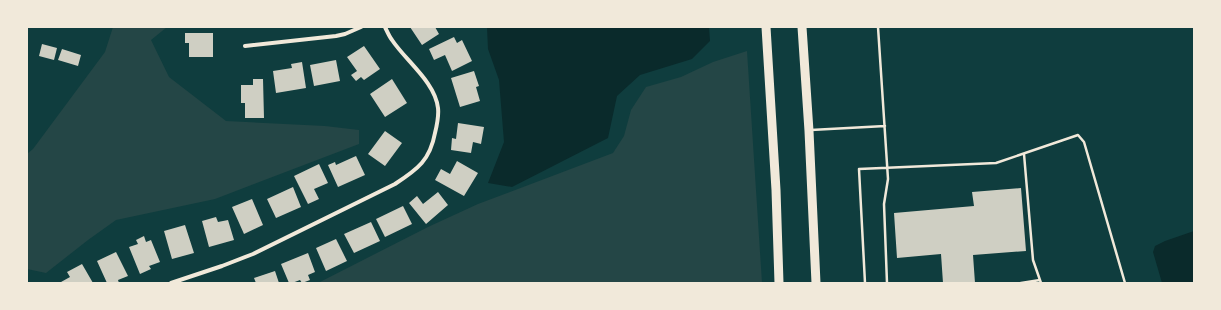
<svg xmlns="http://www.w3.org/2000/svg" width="1221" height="310" font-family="Manrope,sans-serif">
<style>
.green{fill:#244646}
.water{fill:#0a2a2b}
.building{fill:#cfcfc3}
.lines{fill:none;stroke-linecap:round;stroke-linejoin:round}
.service{stroke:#f1e9da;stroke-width:2.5}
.minor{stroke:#f1e9da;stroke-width:4}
.trunk{stroke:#f1e9da;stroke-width:9}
</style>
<rect width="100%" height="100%" fill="#0f3d3e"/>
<path class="green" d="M113 27H167L151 40 169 77 226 121 325 126 359 130V144L215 199 116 220 88 240 46 273 27 269V154L33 149 105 52Z
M747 51 762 283H318L428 227 478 204 613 153 624 136 631 110 646 87 681 77 713 62Z"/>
<path class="water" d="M487 27H709L710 41 692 59 640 75 617 96 608 138 512 187 488 183 504 142 499 80 488 49Z
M1194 231V283H1162L1153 252 1155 246 1165 241Z"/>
<path class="building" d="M410 27H435L439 34 422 45Z
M185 33H213V57H189V43H185Z
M454 37 457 43 462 40 472 61 452 71 445 55 434 60 429 49Z
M42 44 57 48 54 60 39 56Z
M364 46 380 69 364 80 361 77 356 81 351 75 357 71 347 57Z
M62 49 81 55 78 66 58 60Z
M336 60 340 81 314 86 310 65Z
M302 62 306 88 276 93 273 71 292 68 291 64Z
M474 71 479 86 476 87 480 101 460 107 451 78Z
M253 79H263L264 118H245V103H241V85H253Z
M392 79 407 103 385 117 370 94Z
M458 123 484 127 481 144 473 142 471 153 451 150 452 138 456 139Z
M385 131 402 143 385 166 368 154Z
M356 156 365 175 338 187 328 165 335 162 336 165Z
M457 161 478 173 464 196 435 180 441 169 450 174Z
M319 164 328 183 314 189 319 199 308 204 294 176Z
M293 187 301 207 276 218 267 199Z
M1021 188 1026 251 973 255 975 283H943L941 254 897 258 894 213 974 206 972 192Z
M438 192 448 205 426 224 409 203 417 196 423 204Z
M252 199 263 225 244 234 232 207Z
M403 206 412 224 385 237 376 219Z
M216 217 218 222 228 220 234 240 209 247 202 221Z
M371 222 380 241 354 253 344 234Z
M185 225 194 253 172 259 164 231Z
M144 236 146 242 151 240 160 262 149 266 151 269 140 274 129 247 138 244 136 240Z
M336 239 347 261 326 271 316 248Z
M116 252 128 276 118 280 119 283H107L97 261Z
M308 253 315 272 308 275 310 280 302 283 300 280 292 283H289L281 264Z
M82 264 93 283H62L61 282 70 277 67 272Z
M275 271 279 283H256L254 278Z"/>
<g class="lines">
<path class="service" d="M878 27 888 179 884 204 887 283
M811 130 885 126
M1024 154 1033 260 1041 283
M865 283 859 169 996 163 1078 135 1084 142 1125 283
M1021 283 1040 280"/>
<path class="minor" d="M245 46 336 36 345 34 361 27
M171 283 222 266 253 254 395 184C418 169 430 160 435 133 437 125 439 117 438 108 435 82 406 61 392 40 389 36 387 31 385 27"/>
<path class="trunk" d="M766 27 776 190 779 283
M802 27 809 131 816 283"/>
</g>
<rect width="1221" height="310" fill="none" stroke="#f1e9da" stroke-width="56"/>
</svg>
